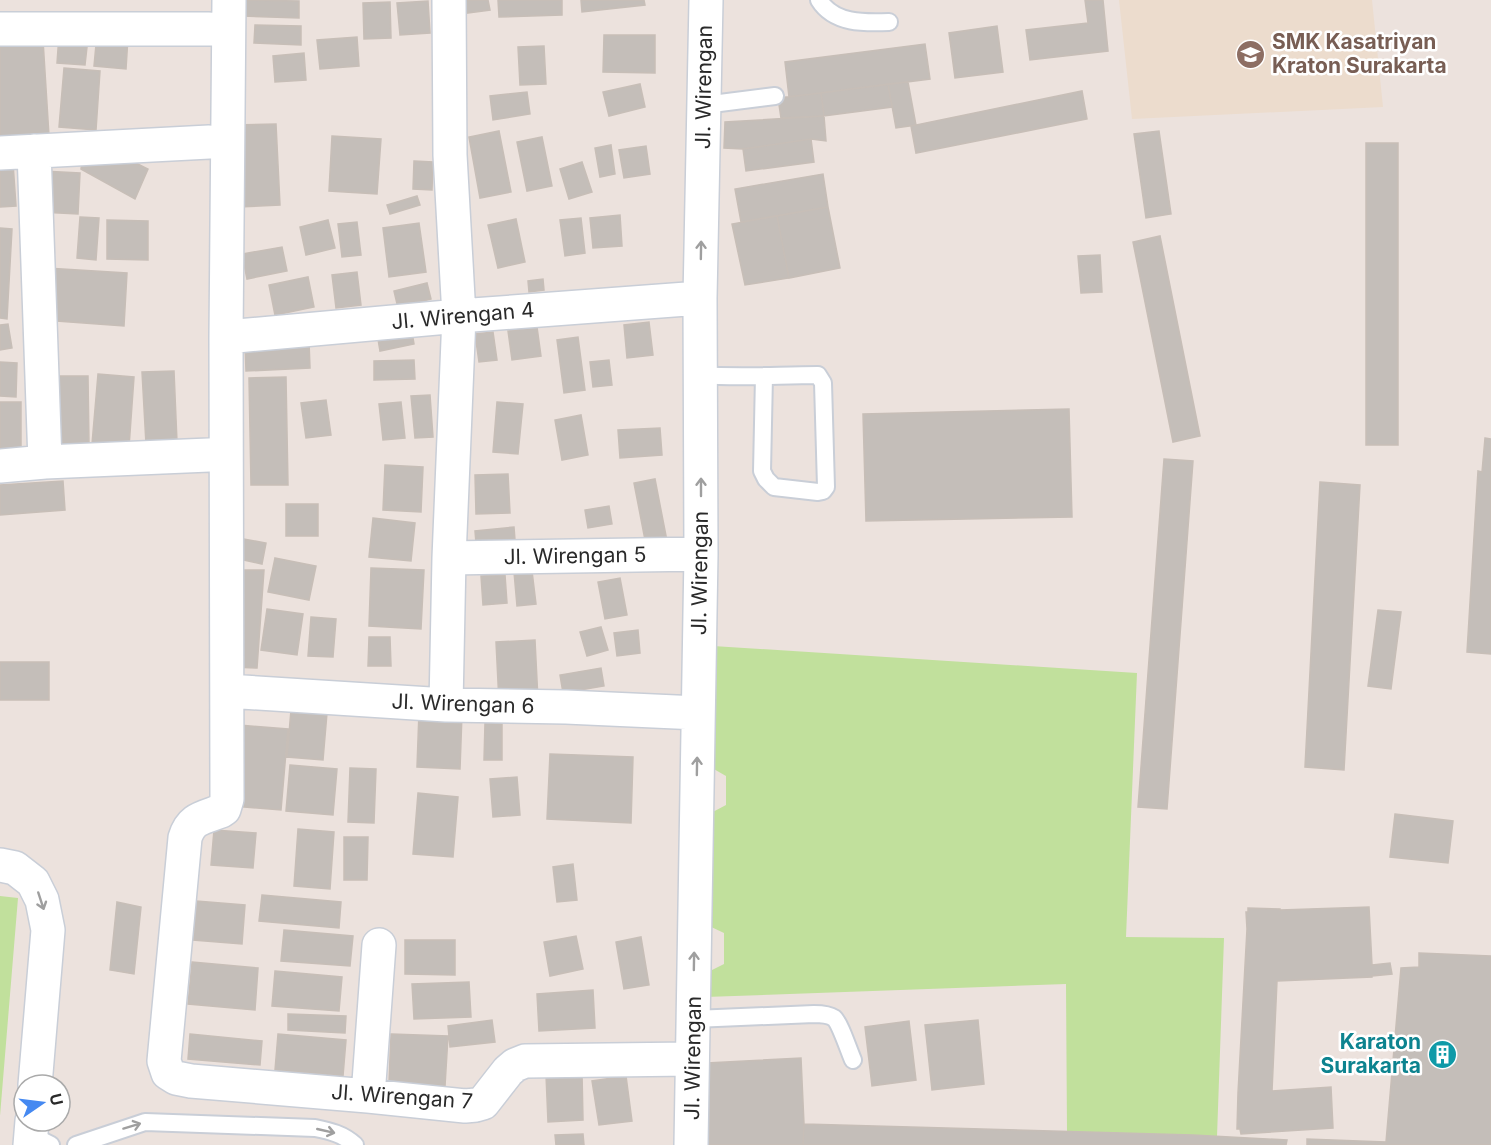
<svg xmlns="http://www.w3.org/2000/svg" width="1491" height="1145" font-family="Inter,sans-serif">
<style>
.education{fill:#ecdccd}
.green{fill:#c1e09c}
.building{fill:#c4beb9;stroke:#c7beb7;stroke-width:1.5}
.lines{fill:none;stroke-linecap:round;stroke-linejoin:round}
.lane-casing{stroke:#c9ced7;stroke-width:20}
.street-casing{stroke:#c9ced7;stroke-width:36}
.secondary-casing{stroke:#c9ced7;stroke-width:36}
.lane{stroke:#fff;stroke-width:16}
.street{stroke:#fff;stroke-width:33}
.secondary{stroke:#fff;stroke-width:33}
.oneway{stroke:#9f9f9f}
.labels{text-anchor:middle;stroke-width:5;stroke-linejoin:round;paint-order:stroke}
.education-label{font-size:21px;font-weight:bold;fill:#785e54;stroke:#fff;text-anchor:start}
.street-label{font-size:21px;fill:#2a2a2a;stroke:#fff}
.culture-label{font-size:21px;font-weight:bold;fill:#0d838f;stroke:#fff;text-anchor:end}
</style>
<rect width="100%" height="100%" fill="#ece2dd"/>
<path class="education" d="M1119 0H1372L1383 107 1132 119Z"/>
<path class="green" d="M713 646 1137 673 1126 937 1224 938 1217 1137 1067 1132 1066 984 705 997 706 973 724 964V933L707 925 709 814 726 805V776L712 768Z
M0 896 18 898 0 1116Z"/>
<path class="building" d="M244 0 299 1V18L243 16Z
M459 0H488L490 10 461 14Z
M498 0H562V15L499 17Z
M581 0H644L645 5 582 12Z
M1085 0H1103L1108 51 1030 60 1026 30 1088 23Z
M428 1 430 33 400 35 397 3Z
M390 2 391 38 364 39 363 3Z
M255 25 301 26V45L254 43Z
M997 26 1003 72 955 78 949 33Z
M97 34 128 37 126 69 94 66Z
M59 35 88 38 85 65 57 63Z
M604 35H655V73L603 72Z
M357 37 359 66 320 69 317 40Z
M43 40 49 136 0 139V42Z
M925 44 930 79 789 97 785 62Z
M544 46 546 84 520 85 518 47Z
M304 53 306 80 275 82 273 56Z
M64 68 100 71 96 130 59 127Z
M908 82 916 125 896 128 888 84Z
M640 84 645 107 609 116 603 92Z
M888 84 892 107 824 116 821 93Z
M1082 91 1087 119 916 153 911 126Z
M527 92 530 114 493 120 490 96Z
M821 93 824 116 781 118 778 98Z
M824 116 826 141 811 139 743 149 724 148 725 122Z
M276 124 280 205 238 207 234 125Z
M499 131 511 192 480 198 469 137Z
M1159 131 1171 214 1146 218 1134 134Z
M332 136 381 139 377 194 329 191Z
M542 137 552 186 527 191 517 142Z
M811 139 814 162 746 171 743 149Z
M1366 143H1398V445H1366Z
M611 145 615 174 600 177 595 148Z
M646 146 650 174 624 178 619 150Z
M118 154 148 169 135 199 81 169 83 156Z
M414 161 433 162 432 190 413 189Z
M582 162 592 192 569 199 560 169Z
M13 163 16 206 0 207V164Z
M42 171 80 173 78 214 40 212Z
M823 174 828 207 741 222 735 189Z
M417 196 420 205 390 214 387 205Z
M828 207 840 268 789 278 777 216Z
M620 215 622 246 593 248 590 218Z
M777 216 789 278 745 285 732 224Z
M80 217 99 218 96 260 77 258Z
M581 218 585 253 565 256 560 220Z
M516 219 525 262 498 268 488 225Z
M107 220 148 221V260L107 259Z
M328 220 335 248 306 255 300 227Z
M357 222 361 255 342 257 338 224Z
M419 223 426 272 389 277 383 228Z
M0 228 12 229 7 319 0 318Z
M1160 236 1200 436 1173 442 1133 242Z
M282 247 287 271 247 279 242 254Z
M1100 255 1102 292 1081 293 1078 256Z
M46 268 127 273 124 326 43 320Z
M357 272 361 305 336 308 332 275Z
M308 277 314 307 275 315 269 285Z
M543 279 544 290 529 292 528 281Z
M427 283 431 299 398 308 394 291Z
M649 322 653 355 627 358 624 325Z
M8 324 12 348 0 350V325Z
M537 327 541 356 512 360 508 331Z
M412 332 414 344 380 351 378 339Z
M493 332 497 360 479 362 475 334Z
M578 337 585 390 564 393 557 340Z
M309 342 310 368 246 371 245 344Z
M414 360 415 379 374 380V361Z
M609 360 612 385 593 387 590 362Z
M0 362 17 363 16 397 0 396Z
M174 371 177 442 146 444 142 372Z
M98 374 134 377 129 447 92 444Z
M49 376H88L89 445H50Z
M286 377 288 485H251L249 378Z
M430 395 433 437 415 438 411 396Z
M326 400 331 435 306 438 301 403Z
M0 402H21V457H0Z
M401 402 405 438 383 440 379 404Z
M497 402 523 404 518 454 493 452Z
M1069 409 1072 517 866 521 863 414Z
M581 415 588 455 562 460 555 420Z
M660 428 662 455 620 458 618 430Z
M1485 438 1491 439V654L1467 652 1478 471 1482 472Z
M1164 459 1193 461 1167 809 1138 807Z
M385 465 423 467 421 512 383 510Z
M508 474 510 513 476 514 475 475Z
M655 479 667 541 646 545 634 483Z
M63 481 65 510 0 515V485Z
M1320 482 1360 485 1344 770 1305 767Z
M286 504H318V536H286Z
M609 506 612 524 588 528 585 510Z
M373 518 415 523 411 561 369 557Z
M514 527 515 540 476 543 475 531Z
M238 538 266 543 262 564 234 558Z
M275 558 316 566 309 600 268 592Z
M371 568 424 570 421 629 369 626Z
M234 570H264L257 668 232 667Z
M532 571 536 604 517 606 514 572Z
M505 575 507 603 483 605 481 576Z
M620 578 627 615 605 619 598 582Z
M267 609 303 614 297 655 261 650Z
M1378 610 1401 612 1391 689 1368 686Z
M311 617 336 619 333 657 308 656Z
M601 627 608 650 587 656 580 632Z
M638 630 640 653 617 656 614 633Z
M369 637H390L391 666H368Z
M535 640 538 700 499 702 496 642Z
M0 662H49V700H0Z
M601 668 604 686 563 693 560 675Z
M291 710 327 713 323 760 287 757Z
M419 712 462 714 460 769 417 767Z
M485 723 502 724V760H484Z
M239 725 288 729 281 810 233 806Z
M550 754 633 757 631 823 547 819Z
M290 765 337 769 333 815 286 811Z
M350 768 376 769 374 823 348 822Z
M517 777 520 815 493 817 490 779Z
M418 793 458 797 453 857 413 854Z
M1395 814 1453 821 1448 863 1390 857Z
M298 829 334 832 330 889 294 886Z
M214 830 256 833 253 868 211 865Z
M344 837H368L367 880H344Z
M573 864 577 900 557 902 553 867Z
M262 895 341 902 339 928 259 921Z
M196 901 245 905 242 944 193 940Z
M117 902 141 907 134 974 110 970Z
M1369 907 1372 965 1390 963 1392 974 1372 976V977L1277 981 1272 1091 1331 1087 1333 1128 1241 1134 1240 1129H1237L1238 1093 1247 929 1246 912H1248V908L1280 909V910Z
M284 930 353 936 350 966 281 961Z
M576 936 583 969 550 976 544 942Z
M641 937 649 985 624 989 616 942Z
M405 940H455V975L405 974Z
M1419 953 1491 956V1145H1307V1139L1386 1142 1401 968 1419 967Z
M192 962 258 968 255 1010 188 1004Z
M275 971 342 977 339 1011 272 1006Z
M469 982 471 1017 414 1019 412 984Z
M593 990 595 1028 539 1031 537 994Z
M288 1014 346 1016 345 1033 288 1030Z
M492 1020 495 1042 450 1047 448 1026Z
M978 1020 984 1084 932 1090 925 1025Z
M909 1021 916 1080 872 1086 865 1027Z
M190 1034 262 1041 260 1065 188 1059Z
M278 1034 346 1040 343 1076 275 1070Z
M391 1034 448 1036 445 1086 389 1083Z
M801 1058 804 1124 803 1145H708L707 1063Z
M582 1073 583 1120 548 1122 546 1075Z
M626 1076 632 1121 599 1125 592 1081Z
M804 1124 1193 1135 1287 1140 1286 1145H803Z
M583 1134 584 1145H556L555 1135Z"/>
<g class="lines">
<defs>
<path id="lane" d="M819 0C834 24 864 23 889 22
M704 105 775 96
M701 375C740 378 779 375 818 375L823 383 826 487 823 491 818 492 774 487 766 479 762 471 764 376
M694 1019 814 1014C820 1014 828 1014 834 1018 840 1023 849 1051 853 1060
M31 1135 51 1145
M76 1145 145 1122 315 1128C330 1131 343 1134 355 1145"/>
<path id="street" d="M229 0 226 337 227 799 224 809 221 811C203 818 191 818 185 838L164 1061 168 1073 176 1078 191 1081 368 1096 465 1106 476 1105 483 1103 508 1071 515 1065 525 1061 691 1059
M0 29H209
M34 151 45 462
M0 153 209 142
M226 337 459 316 700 298
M0 466 45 462 209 455
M449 558 701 554
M227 691 446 705 566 707 698 713
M446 705 449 558 459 316 450 155 449 0
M368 1096 379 945
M691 1145 701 554 700 298 706 0"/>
<path id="secondary" d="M0 865 15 868 33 882 42 900 48 930 35 1085
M30 1145 32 1121"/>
</defs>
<use href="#lane" class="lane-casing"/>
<use href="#street" class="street-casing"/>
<use href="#secondary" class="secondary-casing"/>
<use href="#lane" class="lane"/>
<use href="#street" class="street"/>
<use href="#secondary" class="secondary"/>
</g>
<defs><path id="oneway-shaft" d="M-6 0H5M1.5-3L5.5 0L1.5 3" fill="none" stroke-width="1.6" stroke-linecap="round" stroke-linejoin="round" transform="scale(1.5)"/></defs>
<g class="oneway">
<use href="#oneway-shaft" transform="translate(701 250) rotate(-89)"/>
<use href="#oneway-shaft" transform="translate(701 487) rotate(-90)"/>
<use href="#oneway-shaft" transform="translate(697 766) rotate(-89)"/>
<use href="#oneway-shaft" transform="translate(41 901) rotate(72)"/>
<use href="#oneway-shaft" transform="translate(694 961) rotate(-89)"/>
<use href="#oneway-shaft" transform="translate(132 1126) rotate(-17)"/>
<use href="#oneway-shaft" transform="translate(326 1131) rotate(13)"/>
</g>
<defs>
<symbol id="school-disc" viewBox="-11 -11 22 22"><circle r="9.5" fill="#8d6e63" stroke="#fff"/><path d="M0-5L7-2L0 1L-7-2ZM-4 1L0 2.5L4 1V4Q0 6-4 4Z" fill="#fff"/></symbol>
<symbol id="building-disc" viewBox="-11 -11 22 22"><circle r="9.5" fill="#0f9aa8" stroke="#fff"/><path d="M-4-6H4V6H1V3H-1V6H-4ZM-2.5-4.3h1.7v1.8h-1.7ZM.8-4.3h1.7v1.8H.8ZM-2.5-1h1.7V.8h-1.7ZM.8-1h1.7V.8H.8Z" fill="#fff"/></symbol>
</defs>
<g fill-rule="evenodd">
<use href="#school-disc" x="1234" y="38" width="33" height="33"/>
<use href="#building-disc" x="1426" y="1038" width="33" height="33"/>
</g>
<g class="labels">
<g class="education-label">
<text x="1272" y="49">SMK Kasatriyan<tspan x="1272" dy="24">Kraton Surakarta</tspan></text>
</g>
<g class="street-label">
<text transform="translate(704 87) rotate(-89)" y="7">Jl. Wirengan</text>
<text transform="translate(463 316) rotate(-5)" y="7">Jl. Wirengan 4</text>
<text transform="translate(575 556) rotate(-1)" y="7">Jl. Wirengan 5</text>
<text transform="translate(700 573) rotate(-89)" y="7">Jl. Wirengan</text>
<text transform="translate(463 704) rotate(2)" y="7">Jl. Wirengan 6</text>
<text transform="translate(693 1058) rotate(-89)" y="7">Jl. Wirengan</text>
<text transform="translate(402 1097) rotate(4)" y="7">Jl. Wirengan 7</text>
</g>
<g class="culture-label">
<text x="1421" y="1049">Karaton<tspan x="1421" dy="24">Surakarta</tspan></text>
</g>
</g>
<g transform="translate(42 1103) rotate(76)"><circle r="28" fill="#ffffff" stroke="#aaaaaa" stroke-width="1.5"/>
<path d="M0-4.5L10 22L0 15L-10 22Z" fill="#4589f1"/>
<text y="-9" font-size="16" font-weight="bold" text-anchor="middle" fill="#2a2a2a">U</text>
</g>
</svg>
